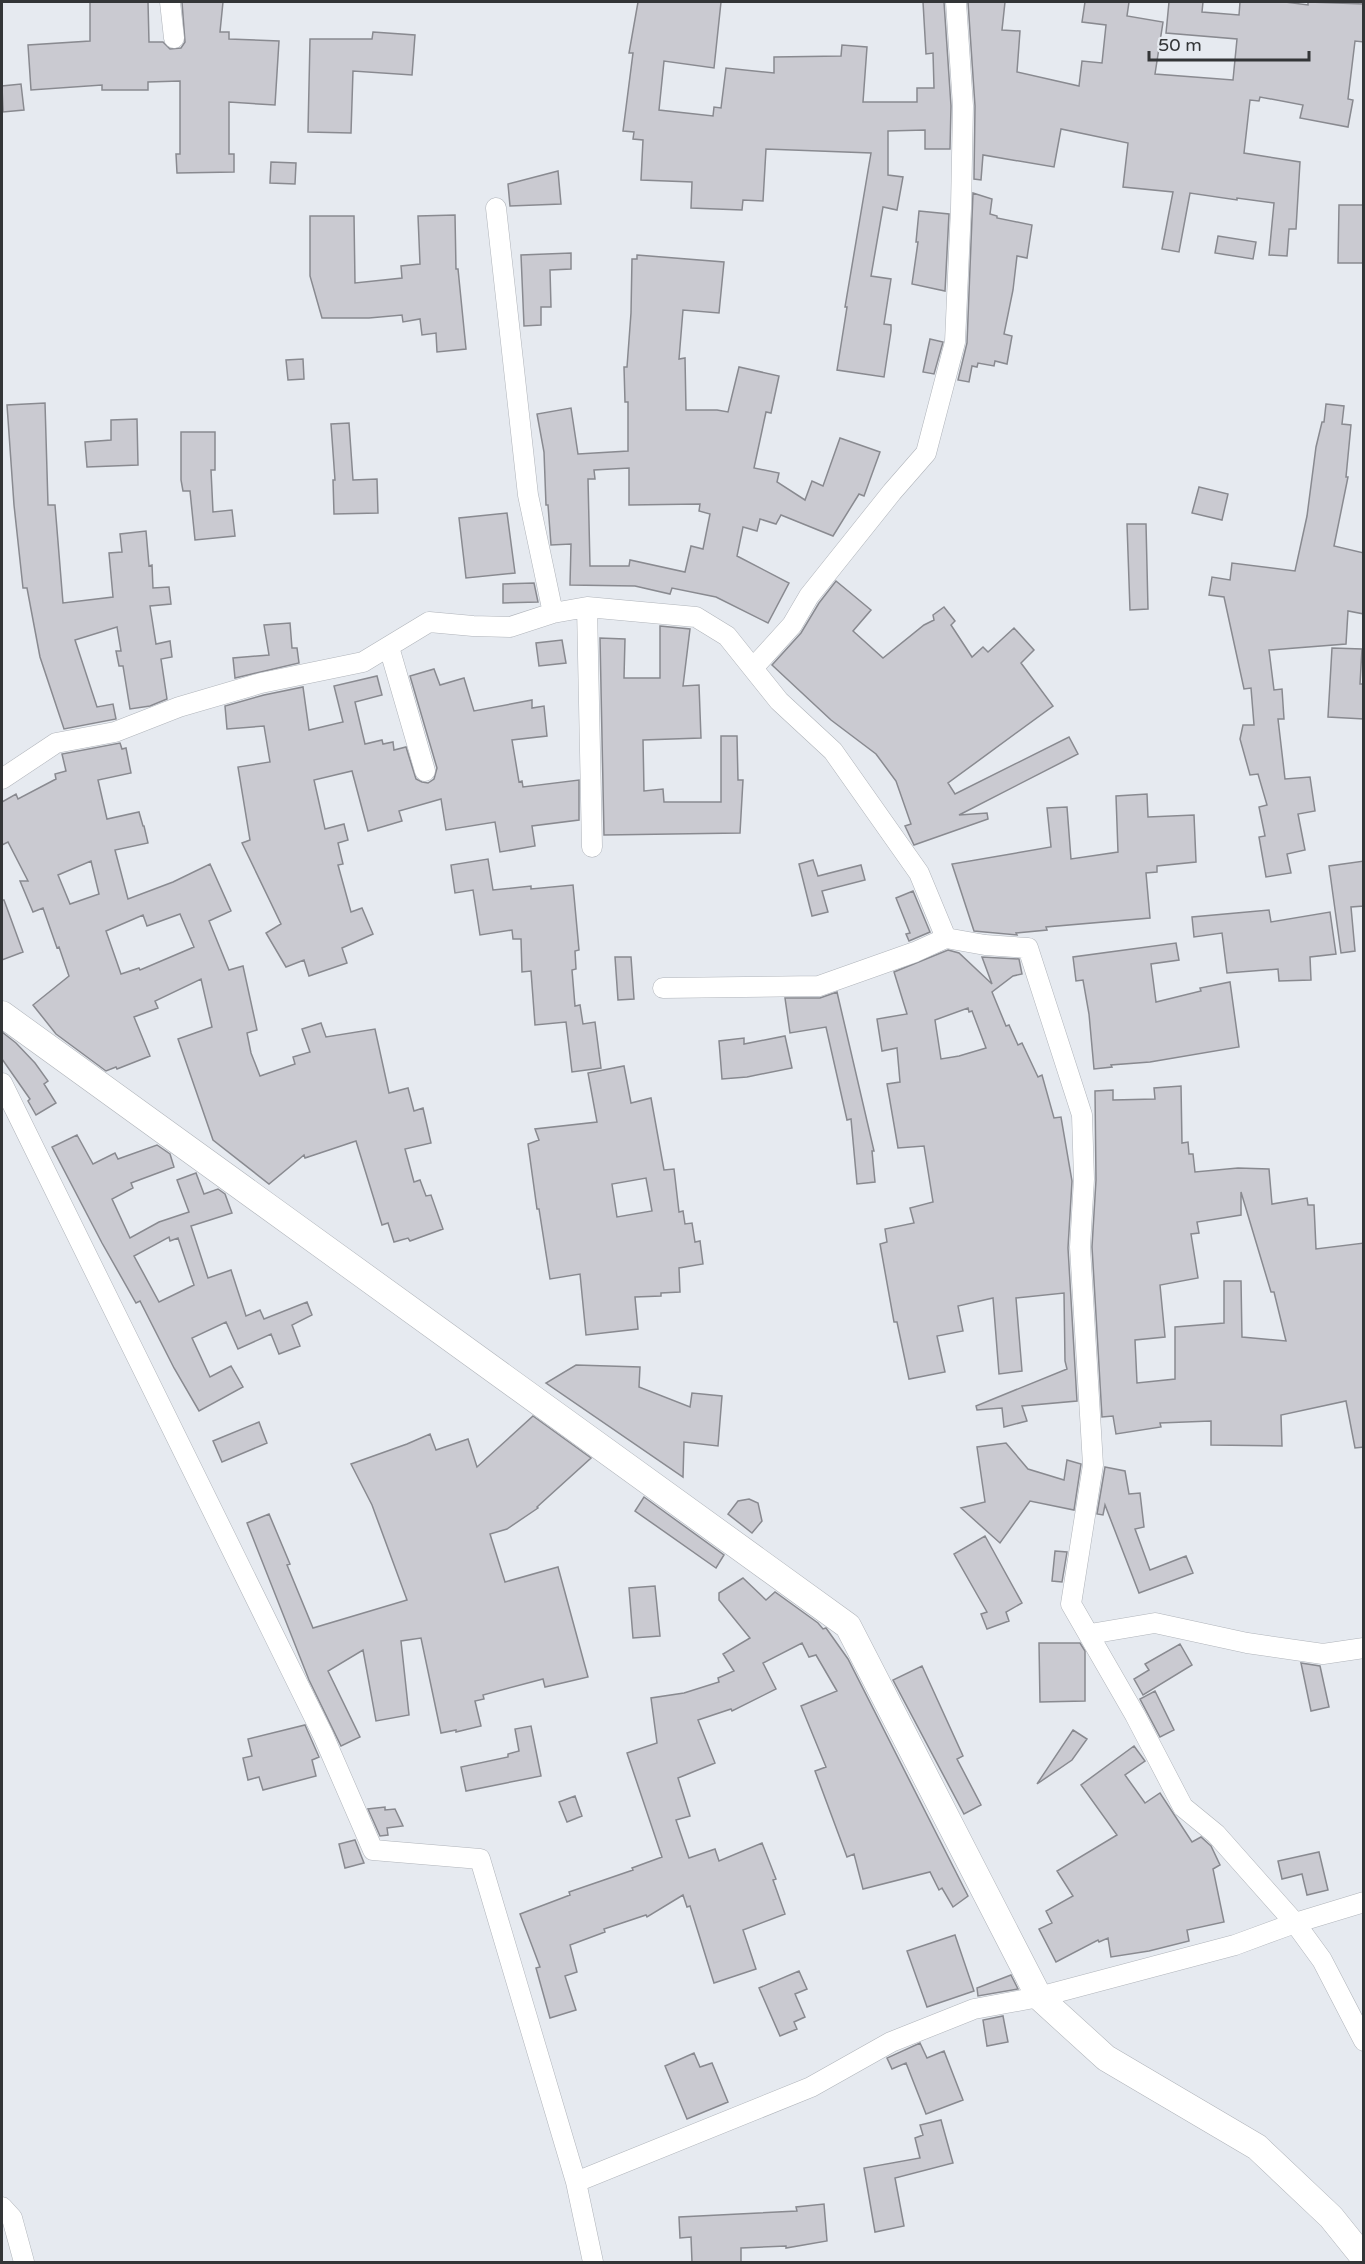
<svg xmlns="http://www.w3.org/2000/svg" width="1365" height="2264" font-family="'Varela Round',sans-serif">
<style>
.building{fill:#cacad1;stroke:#898a90;stroke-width:1.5;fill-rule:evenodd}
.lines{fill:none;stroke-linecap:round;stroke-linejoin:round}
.minor-casing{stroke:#b0b4ba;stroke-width:21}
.tertiary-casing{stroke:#b0b4ba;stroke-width:27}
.minor{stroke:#fff;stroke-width:20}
.tertiary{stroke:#fff;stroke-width:26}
</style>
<rect width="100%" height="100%" fill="#e6eaf0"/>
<path class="building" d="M90 2H148L149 42H163L170 49 181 48 185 42 182 2H223L220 32H229V39L279 41 275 105 229 102V154H234V172L177 173 176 154H180V81L148 82V90H102V85L31 90 28 45 90 41Z
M638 2H721L714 68 664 61 659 110 713 116 714 107 721 108 726 68 774 73V57L841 56 842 45 867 47 863 102H917V88H934L933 53 926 54 923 2H944L951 106 950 149H925V130L888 131V175L903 177 897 210 883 207 871 276 891 279 884 324 891 325V331L884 377 837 370 847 307H845L871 153 766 149 763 201 743 200 742 210 691 208 692 182 641 180 643 140 633 139 634 132 623 131 633 53H629Z
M968 2H1005L1002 30 1020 31 1017 72 1079 86 1082 61 1102 63 1106 25 1082 22 1085 2H1129L1127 16 1163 22 1155 74 1233 80 1237 39 1166 33 1169 2H1203L1202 12 1239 15 1240 2H1285L1308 5V2L1364 4V42L1355 41 1348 99 1353 100 1348 127 1300 118 1303 105 1260 97 1259 101 1250 100 1244 153 1300 162 1296 229H1289L1287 256 1269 255 1274 203 1237 198V200L1190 193 1179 252 1162 249 1173 192 1123 187 1128 143 1061 129 1054 167 983 155 981 180 974 179 975 106Z
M373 32 415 35 412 75 353 71 351 133 308 132 310 39H372Z
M21 84 24 110 3 112 2 86Z
M271 162 296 163 295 184 270 183Z
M558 171 561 204 510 206 508 184Z
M973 193 992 199 990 214 997 216V218L1032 225 1027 258 1017 256 1013 290 1004 334 1012 336 1007 364 995 361 994 366 978 363 977 367 972 366 969 382 958 380 967 343Z
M1339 205H1364V263H1338Z
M919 211 949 214 945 291 912 284 918 242H916Z
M455 215 456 269H458L466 349 437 352 436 333 422 335 420 319 403 322 402 315 369 318H322L310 276V216H354L355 283 402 278 401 266 420 264 418 216Z
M1218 236 1256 242 1253 259 1215 253Z
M571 253V269L550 270 551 307H541V325L524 326 521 255Z
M637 255 724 262 719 313 683 310 679 359 685 358 686 410H717L728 412 739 367 779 376 771 413 766 412 754 468 779 473 777 482 805 500 812 481 823 486 840 438 880 452 864 496 859 494 833 536 781 515 776 524 760 519 757 531 743 527 737 556 789 583 768 623 716 597 672 588 670 594 635 586 570 585 571 544 551 545 548 505H546L544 452 537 414 571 408 578 454 628 451V402H625L624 367H627L631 313 632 259H637ZM629 468V505L700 504 699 511 710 514 703 549 691 546 685 572 630 560 629 566H590L588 479H595L594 470Z
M930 339 943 342 934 374 923 372Z
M303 359 304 379 288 380 286 360Z
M45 403 48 505H55L63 603 113 597 109 553 122 552 120 534 146 531 149 566 152 565 153 588 169 587 171 604 150 606 156 644 170 641 172 657 161 659 167 699 150 706 130 709 123 666H119L116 651H121L117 627 75 640 97 707 113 704 116 719 64 729 40 657 27 588H23L14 505 7 405Z
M1326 404 1344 406 1342 424 1351 425 1346 477H1348L1334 546 1364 553V614L1348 611 1346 644 1269 650 1274 690 1282 689 1284 719H1278L1285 779 1310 777 1315 811 1298 814 1305 850 1287 854 1291 873 1266 877 1259 837 1265 836 1259 807 1267 805 1258 774 1250 775 1240 739 1243 725H1254L1251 688 1244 689 1224 597 1209 595 1212 577 1230 580 1232 563 1295 571 1307 516 1316 447 1322 422H1324Z
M137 419 138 465 87 467 85 442 111 440V420Z
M349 423 353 480 377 479 378 513 334 514 333 480H335L331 424Z
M181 432H215V470H211L213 512 232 510 235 536 195 540 190 491H183L181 480Z
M1199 487 1228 494 1222 520 1192 513Z
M507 513 515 573 466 578 459 518Z
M1127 524H1146L1148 609 1130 610Z
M836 581 871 610 853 631 883 658 924 625 934 620 933 615 944 607 955 621 951 625 972 657 983 647 988 652 1014 628 1034 650 1021 663 1053 706 948 783 955 794 1069 737 1078 754 959 815 987 813 988 819 914 845 905 826 911 824 896 781 876 754 831 720 772 665 801 633 819 603Z
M534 583 538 602 503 603V584Z
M290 623 292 648H297L299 663 235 678 233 658 269 655 264 625Z
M660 626 690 629 683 686 699 685 701 738 643 740 644 791 663 789 664 802H721V736H737L738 780H743L740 833 604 835 600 638 625 639 624 678H660Z
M562 640 566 663 539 666 536 643Z
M1332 648 1362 649 1360 684H1364V719L1328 717Z
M434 669 440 685 464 678 474 711 532 700V708L544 706 547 736 512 740 519 782 522 781 523 787 579 780V820L532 826 535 846 500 852 495 822 446 830 441 799 399 811 402 821 368 831 352 771 314 780 325 829 344 824 348 840 338 843 343 864 338 865 351 912 362 908 373 934 342 948 347 963 309 976 304 960 286 967 266 933 281 924 242 843 250 840 238 767 270 762 264 726 227 729 225 706 264 695 303 687 309 730 343 722 334 686 377 676 382 695 355 702 365 744 382 740 383 744 393 742 394 750 406 747 416 779 422 782 428 783 434 779 437 768 410 676Z
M120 743 122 749 126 748 131 773 98 780 107 819 139 812 143 826H144L148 843 115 850 128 899 173 882 210 864 231 911 209 921 229 970 243 966 257 1030 247 1033 251 1053 260 1076 295 1064 293 1057 310 1052 302 1029 321 1023 326 1037 375 1029 389 1093 408 1088 414 1111 423 1108 431 1143 405 1149 414 1182 420 1180 426 1196 431 1195 443 1229 410 1241 408 1238 394 1242 388 1223 382 1225 356 1141 305 1158 304 1155 269 1184 213 1140 178 1039 212 1027 201 979 155 1001 158 1008 134 1017 150 1056 117 1069 116 1067 106 1071 56 1034 33 1005 69 976 59 947 57 948 43 908 33 912 20 881H28L8 842 2 845V802L16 794 18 799 56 779 55 774 66 771 62 754ZM91 861 99 894 70 904 58 875ZM180 914 194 947 140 970 139 968 121 974 106 931 143 915 147 926Z
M1147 794 1148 817 1194 815 1196 862 1157 866V872L1146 873 1150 918 1046 927 1047 930 1016 933 1017 935 974 931 952 864 1051 847 1047 808 1067 807 1071 859 1118 852 1116 796Z
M488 859 493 890 531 886V889L573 885 579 950 575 951 576 969 572 970 575 1006 580 1005 583 1024 595 1022 601 1068 572 1072 566 1022 535 1025 531 971 522 972 521 939H513L512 930 480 935 473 890 455 893 451 865Z
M813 860 818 876 861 865 865 880 822 891 828 912 812 916 799 864Z
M1364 861V906L1351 907 1355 951 1341 953 1329 866Z
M913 891 930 932 909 941 906 934 910 933 896 898Z
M2 900H4L23 952 2 960Z
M1269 910 1271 922 1330 912 1336 954 1310 957 1311 980 1279 981 1278 969 1227 973 1222 933 1194 937 1192 917Z
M1176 943 1179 960 1151 964 1156 1002 1201 991 1200 988 1230 982 1239 1047 1150 1062 1111 1065 1112 1067 1094 1069 1089 1014 1083 980 1076 981 1073 957Z
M948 950 959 953 992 984 982 957 1019 959 1022 974 1013 976 992 992 1006 1026 1009 1025 1018 1045 1022 1043 1038 1077 1042 1075 1054 1118 1061 1117 1072 1181 1068 1248 1077 1401 1022 1406 1027 1421 1004 1427 1002 1408 977 1410 976 1406 1067 1369 1065 1361 1064 1293 1016 1298 1022 1371 999 1374 993 1298 958 1306 963 1331 937 1336 945 1372 909 1379 897 1322H894L880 1244 887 1242 885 1229 914 1223 910 1208 933 1202 924 1146 898 1148 887 1084 900 1082 897 1048 882 1051 877 1019 907 1014 894 972ZM968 1008 969 1012 972 1011 986 1048 959 1056 941 1059 935 1020Z
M615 957H631L634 999 618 1000Z
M837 992 874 1151H872L875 1182 857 1184 851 1119 847 1120 826 1027 790 1033 785 998H820Z
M2 1032 16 1043 35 1063 48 1081 44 1084 56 1103 36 1115 28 1101 30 1099 2 1059Z
M785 1036 792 1068 747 1077 722 1079 719 1041 744 1038V1044Z
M624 1066 631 1103 651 1098 664 1170 674 1169 679 1212 683 1211 685 1224 692 1223 695 1242 700 1241 703 1264 679 1268 680 1292 661 1293V1296L635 1297 638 1329 586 1335 580 1274 550 1279 539 1209H537L528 1144 539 1140 535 1129 597 1122 588 1073ZM646 1178 652 1211 617 1217 612 1184Z
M1181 1086 1182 1143 1188 1142 1189 1154H1193L1195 1172 1238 1168 1269 1169 1272 1204 1307 1198 1308 1205H1314L1316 1249 1364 1243V1447L1355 1448 1346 1401 1281 1415 1282 1446 1211 1445V1421L1160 1423 1161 1427 1116 1434 1113 1416 1102 1417 1092 1247 1096 1180 1095 1091 1113 1090V1100L1155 1099 1154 1088ZM1241 1192 1271 1292H1274L1286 1341 1242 1337 1241 1281H1224V1323L1175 1327V1379L1137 1383 1135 1340 1165 1337 1160 1285 1198 1278 1191 1234 1199 1233 1197 1222 1241 1215Z
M77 1135 93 1164 115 1153 118 1159 157 1145 170 1154 174 1167 131 1183 133 1188 112 1199 130 1238 159 1222 189 1212 177 1180 196 1173 204 1194 218 1189 225 1194 232 1213 191 1226 208 1278 231 1270 246 1316 260 1310 264 1319 307 1302 312 1315 292 1325 300 1346 279 1354 271 1334 238 1349 226 1322 192 1338 210 1377 231 1366 243 1387 199 1411 174 1368 140 1301 136 1303 102 1243 52 1147ZM169 1237 170 1241 178 1238 194 1285 159 1302 134 1256Z
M576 1365 640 1367 639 1387 690 1407 692 1393 722 1396 718 1446 684 1442 683 1477 546 1383Z
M533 1416 591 1458 537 1507 538 1508 507 1529 490 1534 505 1582 558 1567 588 1677 545 1687 543 1679 483 1695 484 1699 475 1701 481 1726 456 1732V1730L441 1733 421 1638 401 1641 409 1715 376 1721 363 1650 328 1671 360 1737 341 1746 309 1680 247 1523 269 1514 290 1564 287 1565 313 1628 407 1600 372 1505 351 1464 407 1444 430 1434 436 1450 468 1439 477 1467Z
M259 1422 267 1443 222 1462 213 1441Z
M1006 1443 1028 1469 1064 1480 1067 1460 1081 1464 1074 1510 1030 1501 1000 1543 961 1508 985 1502 977 1447Z
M1105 1467 1125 1471 1129 1494 1140 1493 1144 1527 1135 1529 1150 1570 1186 1556 1193 1573 1139 1593 1105 1505 1103 1515 1097 1514Z
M644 1497 724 1555 716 1568 635 1511Z
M749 1499 758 1503 762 1521 752 1533 728 1514 738 1501Z
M985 1536 1022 1603 1006 1612 1009 1621 987 1629 981 1614 987 1612 954 1554Z
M1055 1551 1067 1552 1062 1582 1052 1581Z
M743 1578 766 1600 775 1592 818 1623 823 1629 826 1628 848 1659 968 1896 953 1907 942 1888 939 1890 930 1872 863 1889 854 1854 847 1857 815 1771 826 1767 801 1706 837 1691 816 1655 809 1657 802 1643 763 1663 776 1689 732 1711 731 1709 698 1720 715 1763 678 1778 690 1816 676 1820 689 1858 715 1849 719 1861 762 1843 776 1879 773 1880 785 1914 743 1930 756 1969 714 1983 690 1906 687 1907 683 1895 647 1917 646 1915 604 1929 605 1932 570 1945 577 1972 565 1976 576 2010 550 2018 536 1968 540 1967 520 1914 570 1895 569 1892 633 1870 632 1868 662 1857 627 1753 657 1743 651 1698 684 1693 719 1682 718 1678 734 1671 723 1654 750 1638 719 1600V1593Z
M655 1586 660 1636 633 1638 629 1588Z
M1039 1643H1080L1085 1651V1701L1040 1702Z
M1180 1644 1192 1665 1143 1695 1134 1679 1149 1670 1145 1664Z
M1301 1663 1320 1666 1329 1707 1311 1711Z
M922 1666 963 1756 957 1759 981 1805 964 1814 893 1680Z
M1155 1691 1174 1730 1160 1737 1140 1699Z
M305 1725 319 1757 312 1760 316 1776 263 1790 259 1777 248 1780 243 1758 252 1756 248 1739Z
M531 1726 541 1776 466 1791 461 1767 508 1757V1754L519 1751 515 1729Z
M1073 1730 1087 1739 1072 1760 1037 1784Z
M1134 1746 1145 1761 1125 1775 1145 1803 1160 1793 1192 1842 1201 1837 1211 1846 1220 1865 1213 1869 1224 1922 1187 1930 1189 1941 1149 1951 1111 1957 1108 1938 1099 1942 1098 1940 1056 1962 1039 1929 1052 1923 1046 1911 1073 1896 1057 1871 1117 1835 1081 1785Z
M575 1796 582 1816 567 1822 559 1802Z
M385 1807V1810L395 1809 403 1826 387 1828 388 1835 380 1836 368 1809Z
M355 1840 364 1863 345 1868 339 1844Z
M1319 1852 1328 1890 1307 1895 1302 1874 1282 1879 1278 1861Z
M955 1935 974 1991 927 2007 907 1951Z
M799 1971 807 1989 795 1994 805 2017 794 2022 797 2029 780 2036 759 1988Z
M1011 1975 1018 1989 978 1996 977 1988Z
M1003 2016 1008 2042 987 2046 983 2020Z
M920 2043 927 2058 944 2051 963 2100 926 2114 906 2063 892 2069 887 2058Z
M694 2053 700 2067 712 2063 728 2102 687 2119 665 2066Z
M941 2120 953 2163 895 2178 904 2226 875 2232 864 2168 920 2158 915 2138 923 2135 920 2125Z
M824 2204 827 2241 786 2248V2246L741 2248V2262H692L691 2237 680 2238 679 2217 797 2211 796 2207Z"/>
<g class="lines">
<defs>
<path id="minor" d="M170 2 174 38
M496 208 528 495 553 613
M587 607 592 847
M389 647 425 771
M753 668 792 625 809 596 892 492 926 453 955 342 961 208 963 106 956 2
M2 779 56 743 115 732 179 707 261 683 363 662 429 622 473 626 510 627 553 613 587 607 696 617 727 636 779 701 833 751 919 873 946 938 985 945 1028 948 1082 1115 1084 1179 1080 1247 1093 1465 1071 1604 1135 1715 1183 1807 1216 1834 1295 1923 1322 1960 1364 2041
M663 988 819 986 915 952 946 938
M2 1083 323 1735 373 1850 480 1859 576 2182 593 2262
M1090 1634 1155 1623 1247 1643 1323 1654 1364 1648
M576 2182 811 2087 891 2042 974 2009 1039 1997 1235 1945 1295 1923 1364 1902
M2 2207 12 2218 24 2262"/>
<path id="tertiary" d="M2 1014 848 1626 1039 1997 1106 2058 1257 2147 1331 2217 1364 2258"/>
</defs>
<use href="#minor" class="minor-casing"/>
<use href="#tertiary" class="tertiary-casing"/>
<use href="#minor" class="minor"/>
<use href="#tertiary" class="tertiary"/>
</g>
<rect width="1365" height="2264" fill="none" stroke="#333537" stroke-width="6"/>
<path d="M1149 51v9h160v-9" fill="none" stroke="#333537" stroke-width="3"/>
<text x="1158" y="51" font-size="18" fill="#333537" stroke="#e6eaf0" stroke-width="4.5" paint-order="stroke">50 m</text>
</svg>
